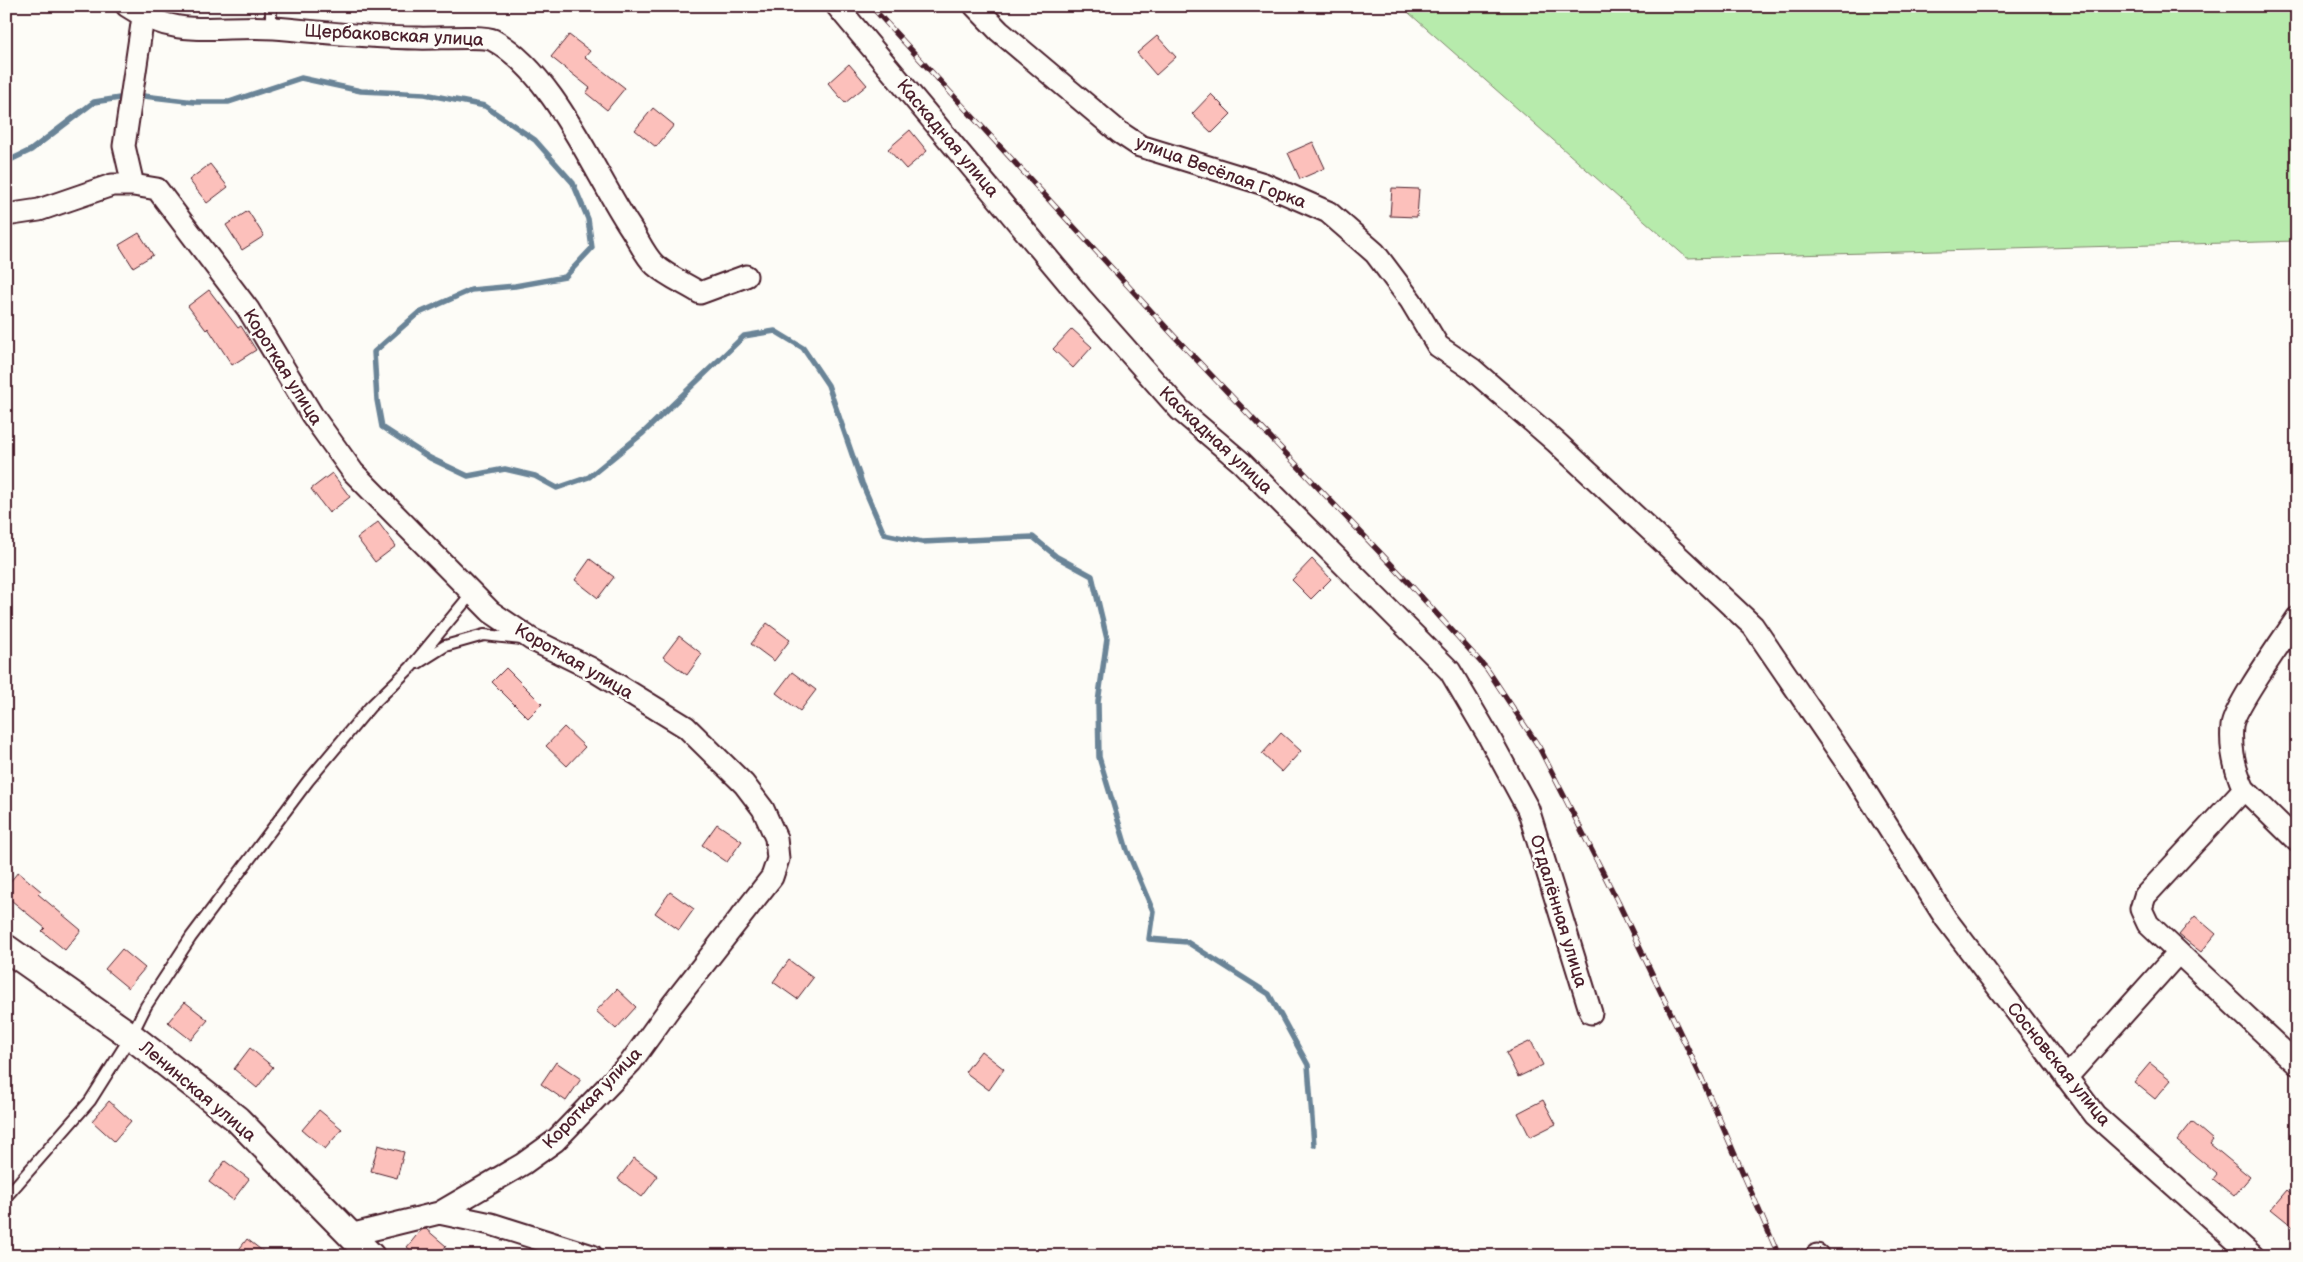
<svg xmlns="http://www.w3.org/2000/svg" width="2303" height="1262" font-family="'Balsamiq Sans',sans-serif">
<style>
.green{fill:#b7ebac;stroke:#80856c}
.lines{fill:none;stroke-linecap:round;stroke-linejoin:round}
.stream{stroke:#6a8497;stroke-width:5.5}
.building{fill:#fcc0bb;stroke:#4a1f2b}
.service-casing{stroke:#4a1f2b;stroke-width:14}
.minor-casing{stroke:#4a1f2b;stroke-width:25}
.tertiary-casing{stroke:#4a1f2b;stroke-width:30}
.service{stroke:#fdfcf7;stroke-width:10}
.minor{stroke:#fdfcf7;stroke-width:21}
.tertiary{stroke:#fdfcf7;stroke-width:26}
.rail-casing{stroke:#4a1f2b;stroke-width:5.5}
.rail{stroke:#fdfcf7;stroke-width:4;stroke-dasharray:11;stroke-linecap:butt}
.labels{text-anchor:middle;stroke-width:5;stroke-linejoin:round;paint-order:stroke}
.street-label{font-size:18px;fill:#4a1f2b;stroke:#fdfcf7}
</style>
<rect width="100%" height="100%" fill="#fdfcf7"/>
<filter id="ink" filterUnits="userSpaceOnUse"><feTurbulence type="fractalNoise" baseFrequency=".02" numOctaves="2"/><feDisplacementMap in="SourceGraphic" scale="10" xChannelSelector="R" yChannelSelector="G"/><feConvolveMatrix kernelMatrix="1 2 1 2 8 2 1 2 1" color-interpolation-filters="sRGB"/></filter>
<g filter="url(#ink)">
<path class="green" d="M1401 6H2297V241L1687 258Z"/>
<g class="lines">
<path class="stream" d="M135 95 195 102H229L301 78 361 91 425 94 485 106 535 140 573 183 588 219 592 248 565 277 515 286 471 290 417 314 374 352 377 400 382 427 430 458 468 476 505 469 535 476 557 488 589 477 643 433 744 336 775 331 803 348 828 385 862 483 884 534 922 542 1033 537 1057 557 1092 576 1107 639 1098 702 1099 757 1127 850 1153 911 1149 939 1187 942 1269 994 1308 1065 1314 1145
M6 162 31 150 94 102 126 97"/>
</g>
<path class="building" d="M569 35 590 51 585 57 625 88 607 110 586 93 590 88 551 57Z
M1157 36 1176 57 1156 75 1137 53Z
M849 64 867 85 845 103 828 83Z
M1211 94 1231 114 1212 133 1192 114Z
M653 108 674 125 656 147 635 130Z
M910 130 927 151 906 169 888 149Z
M1313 142 1325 168 1300 179 1288 153Z
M210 164 228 187 207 203 189 180Z
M1392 188 1419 189 1417 217 1390 216Z
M248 211 264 236 242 250 226 225Z
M139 233 153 255 133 267 119 245Z
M209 290 238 328 241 326 256 350 232 365 208 328 206 330 188 306Z
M1072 329 1092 347 1073 368 1053 349Z
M332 473 350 497 329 513 311 489Z
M378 522 396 546 375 562 357 538Z
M590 559 614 577 598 598 575 580Z
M1312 559 1331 579 1311 599 1292 580Z
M767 623 790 640 774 661 751 644Z
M679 636 702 654 687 675 663 657Z
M506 668 542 704 528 718 492 682Z
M792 672 816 690 800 711 776 693Z
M564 727 585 747 567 766 546 746Z
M1281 733 1301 751 1282 772 1262 754Z
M717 824 742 841 727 862 702 845Z
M18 872 41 891 38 894 81 930 65 950 42 931 45 928 6 896V887Z
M670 892 694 909 679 930 655 913Z
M2195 916 2216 934 2201 952 2179 935Z
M122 949 145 968 128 988 105 969Z
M789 960 813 978 797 999 773 982Z
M617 989 636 1007 616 1029 596 1011Z
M185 1002 208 1020 191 1040 168 1022Z
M1531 1041 1543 1065 1518 1077 1506 1053Z
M250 1048 273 1067 257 1088 234 1069Z
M981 1051 1004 1069 989 1090 965 1072Z
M556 1062 581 1079 566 1101 541 1084Z
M2150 1063 2171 1080 2155 1099 2134 1082Z
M1543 1100 1556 1124 1530 1137 1518 1113Z
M109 1101 131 1121 114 1141 92 1121Z
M319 1110 342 1129 325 1149 302 1130Z
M2192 1122 2213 1140 2210 1144 2250 1177 2234 1196 2213 1179 2217 1174 2177 1141Z
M378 1145 404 1152 397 1178 371 1171Z
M634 1158 658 1176 642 1197 618 1179Z
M225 1161 249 1179 233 1200 209 1182Z
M2287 1190 2297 1199V1230L2271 1209Z
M426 1229 446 1246 438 1256H417L407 1247 421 1230Z
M247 1239 269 1256H234Z"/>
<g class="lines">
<defs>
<path id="service" d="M271 6V28
M418 663 445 646 484 635 522 639
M6 1197 90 1101 131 1036 146 1006 191 937 308 781 370 707 411 667 472 593"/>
<path id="minor" d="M127 6C178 41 219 24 274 28 322 32 369 38 417 38 431 39 483 35 493 40 553 72 593 171 630 227 638 239 645 256 655 265 667 276 686 284 700 293L746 276
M837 6 1081 298 1180 410 1241 462 1450 671 1489 737 1528 809 1591 1013
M975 6 999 31 1119 132 1140 146 1264 184 1328 212 1375 253 1411 301 1438 346 1472 369 1556 442 1753 626 1855 775 1946 919 2095 1115 2253 1256
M133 185 124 146 143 17
M6 215 39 210 112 185H133L157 189 248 309 312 415 353 472 491 612 531 639 590 668 686 727 744 784 763 809 776 838 778 859 772 877 672 1005 631 1062 555 1141 523 1164 439 1213
M2244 789C2235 770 2230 749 2232 726 2234 707 2284 638 2297 618
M2297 841 2244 789 2145 896 2141 909 2148 924 2297 1064
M2066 1078 2178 953
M350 1235 439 1213 491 1224 592 1256
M1817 1255 1818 1256"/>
<path id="tertiary" d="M6 948 131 1036 237 1119 371 1256"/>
</defs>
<use href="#service" class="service-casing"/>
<use href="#minor" class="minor-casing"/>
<use href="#tertiary" class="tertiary-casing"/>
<use href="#service" class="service"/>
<use href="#minor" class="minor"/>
<use href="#tertiary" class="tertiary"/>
<defs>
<path id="rail" d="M871 6 1175 337 1407 581 1487 669 1539 747 1618 902 1702 1079 1779 1256"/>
</defs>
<use href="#rail" class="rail-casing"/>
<use href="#rail" class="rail"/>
</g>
</g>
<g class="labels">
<g class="street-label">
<text transform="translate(394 35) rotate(3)" y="6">Щербаковская улица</text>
<text transform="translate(948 138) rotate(50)" y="6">Каскадная улица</text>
<text transform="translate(1221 172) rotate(20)" y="6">улица Весёлая Горка</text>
<text transform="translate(283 367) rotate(58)" y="6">Короткая улица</text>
<text transform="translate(1216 440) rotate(43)" y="6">Каскадная улица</text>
<text transform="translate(574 661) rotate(30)" y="6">Короткая улица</text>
<text transform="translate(1559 911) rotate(73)" y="6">Отдалённая улица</text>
<text transform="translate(2059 1064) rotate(51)" y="6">Сосновская улица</text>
<text transform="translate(198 1091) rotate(40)" y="6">Ленинская улица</text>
<text transform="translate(592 1098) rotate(-46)" y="6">Короткая улица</text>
</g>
</g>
<rect width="2303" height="1262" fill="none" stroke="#fdfcf7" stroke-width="25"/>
<rect x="12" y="12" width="2278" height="1237" fill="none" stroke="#4a1f2b" stroke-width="2" filter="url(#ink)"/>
</svg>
